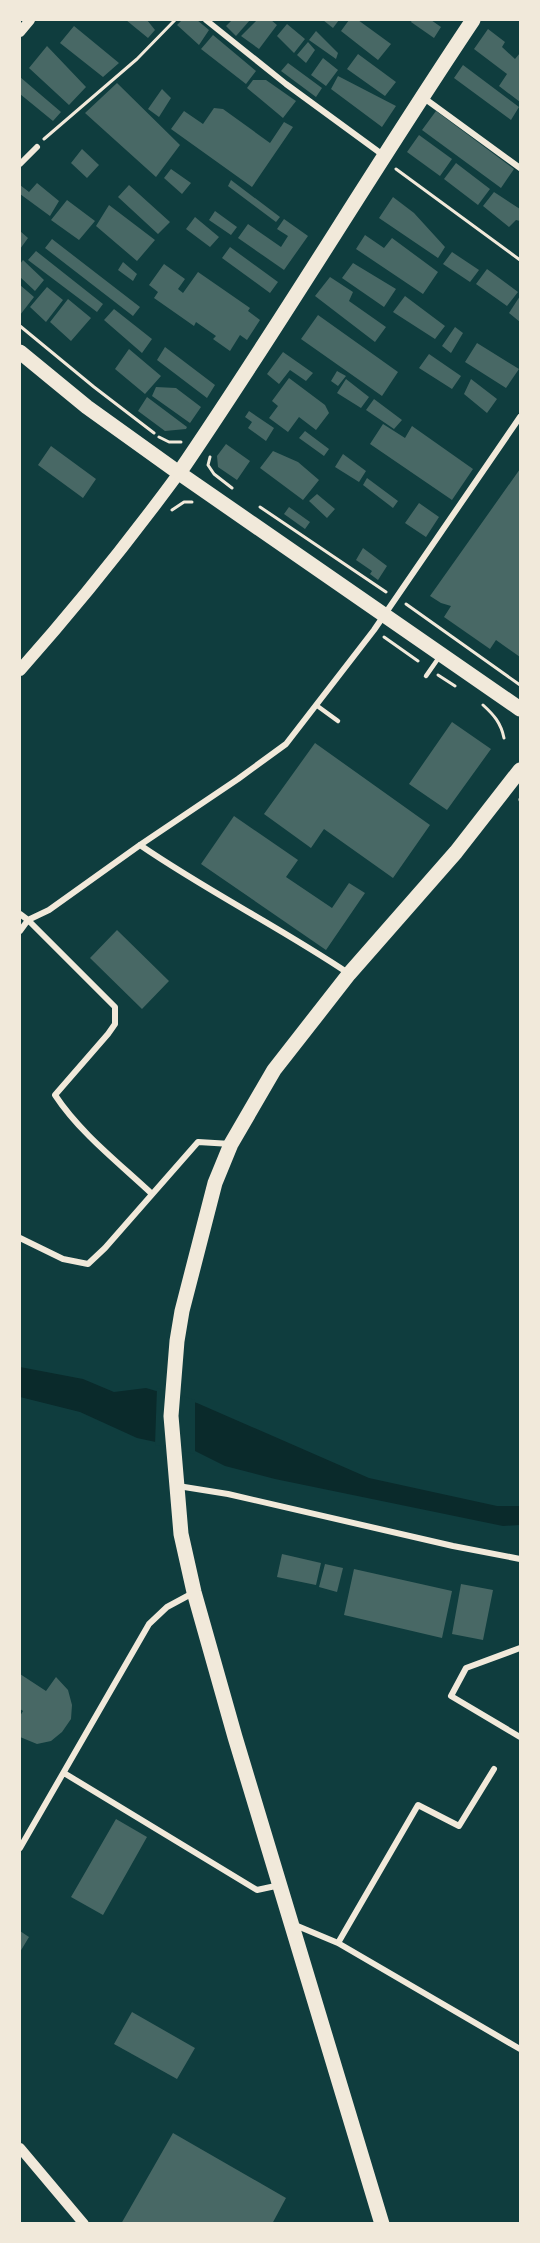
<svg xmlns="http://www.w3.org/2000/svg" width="540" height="2243" font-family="'DM Sans',sans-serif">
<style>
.water{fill:#0a2a2b}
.pier{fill:#0f3d3e}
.building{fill:#486865}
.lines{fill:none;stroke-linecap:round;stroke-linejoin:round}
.path{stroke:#f1e9da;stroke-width:3}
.service{stroke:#f1e9da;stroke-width:4.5}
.minor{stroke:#f1e9da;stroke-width:6}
.tertiary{stroke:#f1e9da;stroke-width:10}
.secondary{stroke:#f1e9da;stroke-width:12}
.primary{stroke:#f1e9da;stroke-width:15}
</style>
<rect width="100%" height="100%" fill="#0f3d3e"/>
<path class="water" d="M20 1367 83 1379 114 1392 146 1388 197 1403 369 1478 497 1506H520V1525L503 1526 275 1479 225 1466 193 1450 137 1438 80 1412 20 1397Z"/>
<path class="pier" d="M157 1388 195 1400V1454L155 1445Z"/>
<path class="building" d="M126 20H147L155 30 148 38Z
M182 20H197L209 30 199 45 177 25Z
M232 20H250L236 36 226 26Z
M257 20H271L277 25 259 49 241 36Z
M323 20H339L333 28Z
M349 20H358L391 44 378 60 341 31Z
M412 20H431L441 27 434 38 411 22Z
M287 24 305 39 294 53 277 36Z
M74 26 119 63 103 77 60 43Z
M488 29 505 42 502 47 515 59 520 53V102L499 86 507 74 474 49Z
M316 31 338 53 336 59 309 40Z
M213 35 256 71 246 84 201 49Z
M308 42 315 50 306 63 297 55Z
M47 46 86 87 69 105 29 68Z
M358 54 396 82 385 96 347 69Z
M323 58 338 70 326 86 311 75Z
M288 63 322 88 316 97 281 71Z
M463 65 519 107 511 120 454 78Z
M338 76 396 106 382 127 331 89Z
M20 77 61 112 53 121 20 94Z
M253 80H266L296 101 283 118 247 88Z
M117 83 180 145 156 177 85 113Z
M162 89 171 98 159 117 148 109Z
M214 108 223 109 270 143 284 122 293 127 252 187 171 129 184 111 203 124Z
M436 111 514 169 501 188 422 130Z
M419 135 452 159 440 176 407 152Z
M82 149 99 165 87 178 71 163Z
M456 163 490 189 478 205 444 179Z
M171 169 191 183 182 194 164 178Z
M231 180 280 217 276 222 228 186Z
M37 183 59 201 50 216 20 194V185L29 192Z
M129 185 170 222 158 234 118 197Z
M494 192 520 209V221L516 220 509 227 483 206Z
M393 197 414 213 445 247 438 258 379 218Z
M67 200 95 221 79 240 51 220Z
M109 205 155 240 137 261 96 226Z
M215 211 237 227 231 235 209 220Z
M195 217 219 237 210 247 186 229Z
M284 219 308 236 284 270 238 238 248 224 281 247 288 236 277 229Z
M20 231 28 238 20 249Z
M365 235 384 248 392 238 438 272 423 294 356 249Z
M52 239 140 307 133 316 45 248Z
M230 247 278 282 270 293 222 258Z
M36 251 103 304 97 312 28 260Z
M452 252 479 270 470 282 443 264Z
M23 260 44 280 35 291 20 277V264Z
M123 262 137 274 133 281 118 270Z
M353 263 396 289 384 307 342 278Z
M164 264 185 279 178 289 183 293 198 272 250 308 248 311 260 320 247 340 240 335 230 351 213 339 216 336 196 322 194 326 154 298 158 292 149 285Z
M487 269 518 292 507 306 476 284Z
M330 277 353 292 349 301 386 327 375 342 315 296Z
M20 285 34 297 20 315Z
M47 287 63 300 46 322 30 307Z
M405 296 445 326 435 339 393 312Z
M520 296V322L509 313Z
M68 299 91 318 71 341 50 322Z
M114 309 152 339 142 353 104 320Z
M318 315 398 372 382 396 301 339Z
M455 327 463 333 451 353 442 346Z
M477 343 519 369 506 388 465 362Z
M165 347 215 385 207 398 157 360Z
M129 349 161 376 145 394 115 369Z
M283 352 313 373 306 381 290 370 279 384 267 374Z
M429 354 461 376 452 389 419 368Z
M337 371 346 376 338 386 331 381Z
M289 378 325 405 329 413 316 430 299 417 288 432 269 418 278 406 272 401Z
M346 379 369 397 361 408 337 393Z
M471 379 497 399 487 413 464 394Z
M156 387 176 388 201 407 190 423 152 396Z
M147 397 187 427 186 429 165 431 138 411Z
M374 399 402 420 394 429 366 410Z
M249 411 274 428 266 441 248 428 252 422 245 417Z
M383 424 405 438 412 426 473 469 452 500 370 444Z
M305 431 329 449 324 456 299 438Z
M226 444 250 461 237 480 218 467 217 456Z
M51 446 96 479 83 498 38 465Z
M273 451 298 462 319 480 303 500 260 468Z
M343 454 366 471 359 482 335 467Z
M520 469V657L496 640 490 649 444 617 451 606 441 603 430 596Z
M367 478 398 501 393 508 363 485Z
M317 494 335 509 327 518 309 501Z
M419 503 439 517 426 537 405 523Z
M289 507 310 522 305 529 284 514Z
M363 548 387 566 378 580 370 574 372 571 356 560Z
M452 722 491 749 447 810 409 784Z
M315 743 430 825 393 878 324 829 311 848 264 814Z
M234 816 298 860 286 877 332 908 349 883 365 893 326 950 201 864Z
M117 930 169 981 142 1009 90 958Z
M282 1554 321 1563 316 1585 277 1577Z
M325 1564 343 1568 337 1592 319 1587Z
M354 1569 452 1591 442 1638 344 1615Z
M461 1584 493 1590 483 1640 452 1634Z
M20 1674 46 1691 56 1677 68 1690 72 1705 71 1719 62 1732 51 1741 37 1744 20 1737V1716L23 1711 20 1709Z
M116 1819 147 1837 103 1915 71 1897Z
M20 1931 29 1937 20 1952Z
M132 2012 195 2048 177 2079 114 2044Z
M173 2133 286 2198 272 2224H121Z"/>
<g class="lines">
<path class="path" d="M44 139 137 59 175 20
M396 169 520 260
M20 326 94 387 154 433
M159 437 169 442H181
M210 457 208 465 214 474 232 488
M260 507 386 592
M172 510 184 502H192
M406 604 520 685
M384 637 418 661
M438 675 455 686
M483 705C494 715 501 723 504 738
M520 800V799"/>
<path class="service" d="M426 676 440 656
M316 705 338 721"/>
<path class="minor" d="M206 20 286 84 383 155
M424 98 520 168
M20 164 37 147
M140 845C207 891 281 928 348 973
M20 914 28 920 115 1007V1024L108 1034 55 1095C80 1133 119 1163 152 1194
M20 931 28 920 49 910 140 845 238 779 286 744 374 630 520 417
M20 1238 63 1259 88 1264 105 1248 198 1142 231 1144
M178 1486 228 1494 453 1546 520 1559
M520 1648 466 1668 451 1696 520 1737
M64 1773 257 1890 280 1885
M20 1848 149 1624 167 1607 193 1593
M295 1925 338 1943 520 2049
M338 1943 418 1805 459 1826 494 1769"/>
<path class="tertiary" d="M20 32 30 20
M20 2148 84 2224"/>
<path class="secondary" d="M20 670C76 607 129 541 179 473"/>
<path class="primary" d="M20 352 87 407 179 473 520 709
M179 473C281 324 373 169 473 20
M382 2224 235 1737 194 1592 181 1534 171 1416 177 1341 182 1311 215 1183 231 1144 274 1070 349 974 456 852 520 770"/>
</g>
<rect width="540" height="2243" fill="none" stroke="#f1e9da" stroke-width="42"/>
</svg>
